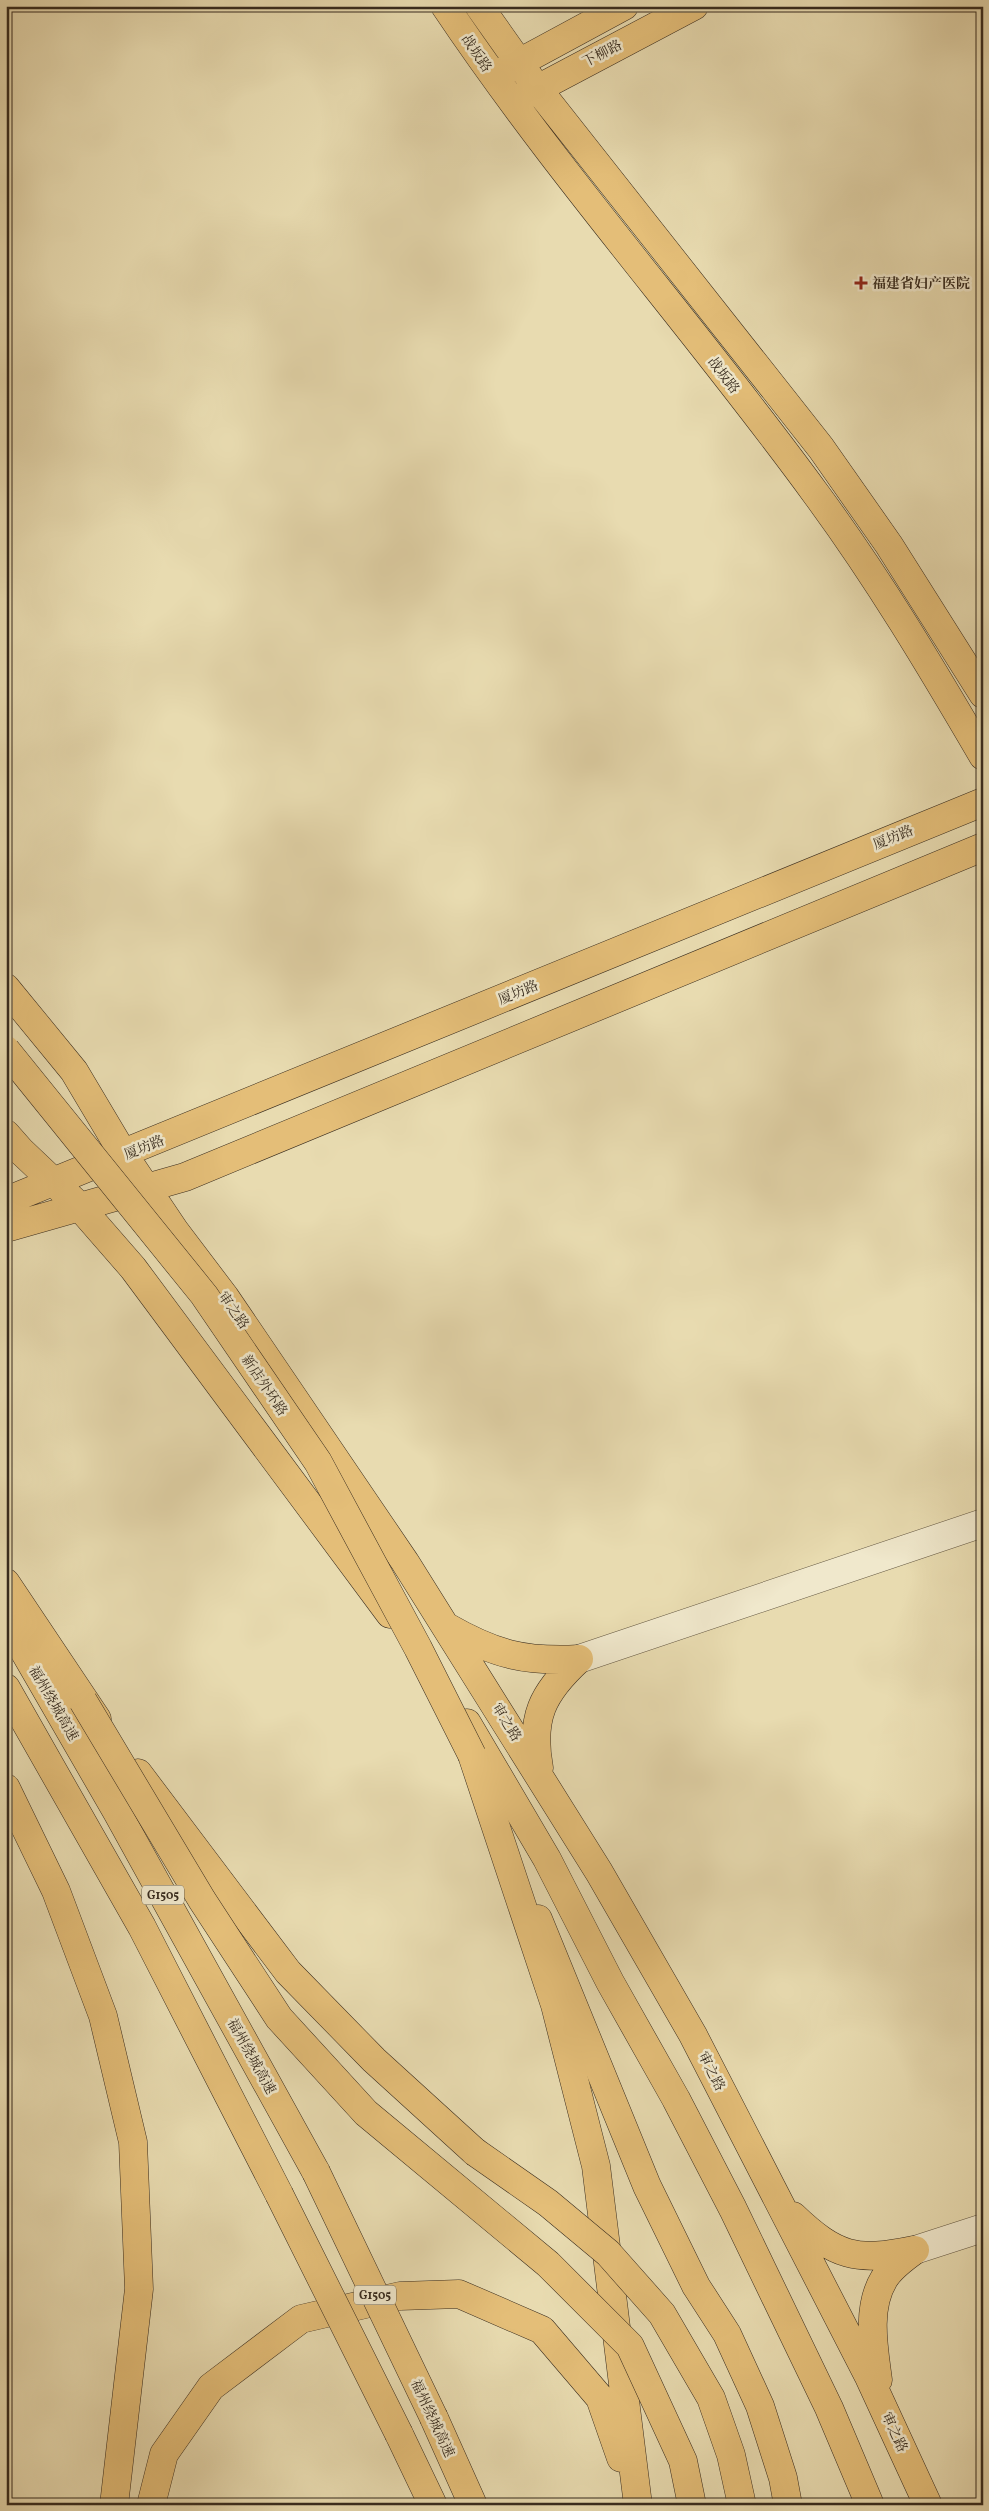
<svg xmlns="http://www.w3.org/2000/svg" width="989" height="2511" font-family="Vollkorn,'Noto Serif SC',serif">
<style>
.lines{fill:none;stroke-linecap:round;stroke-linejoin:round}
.minor-casing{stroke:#635742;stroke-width:29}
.major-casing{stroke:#372b1e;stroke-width:29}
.highway-casing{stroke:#372b1e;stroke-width:29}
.minor{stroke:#f0e8cc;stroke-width:28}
.major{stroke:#e4be78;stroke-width:28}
.highway{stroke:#e4be78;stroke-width:28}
.major-bridge-casing{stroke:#372b1e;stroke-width:29;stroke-linecap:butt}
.highway-bridge-casing{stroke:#372b1e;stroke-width:29;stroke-linecap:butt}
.major-bridge{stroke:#e4be78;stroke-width:28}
.highway-bridge{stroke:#e4be78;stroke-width:28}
.poi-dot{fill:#8f2418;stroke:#f0e8cc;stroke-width:2}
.labels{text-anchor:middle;stroke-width:5;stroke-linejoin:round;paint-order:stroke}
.shield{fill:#f0e8cc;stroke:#6e6452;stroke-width:1}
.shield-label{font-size:12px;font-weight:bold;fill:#372b1e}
.street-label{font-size:14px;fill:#372b1e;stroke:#f0e8cc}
.poi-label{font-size:14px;font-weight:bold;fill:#372b1e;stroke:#f0e8cc;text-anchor:start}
</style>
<rect width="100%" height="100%" fill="#e8dbb0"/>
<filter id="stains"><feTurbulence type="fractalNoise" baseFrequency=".004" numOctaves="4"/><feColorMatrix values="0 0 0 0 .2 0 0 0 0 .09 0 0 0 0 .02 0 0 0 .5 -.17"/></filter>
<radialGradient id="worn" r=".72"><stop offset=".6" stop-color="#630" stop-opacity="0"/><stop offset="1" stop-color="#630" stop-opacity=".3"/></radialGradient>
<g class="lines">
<defs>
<path id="minor" d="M579 1659 983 1523
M915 2250 983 2228"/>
<path id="major" d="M445 6C559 176 696 329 816 494 878 578 931 667 983 756
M479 6 537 88 821 448 889 545 983 694
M502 72 624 6
M522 97 694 6
M6 988 74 1071 124 1155 175 1231 225 1297 405 1562 599 1872 693 2035 868 2375 928 2505
M6 1134 21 1151 79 1206 133 1268 390 1614
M6 1201 983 802
M6 1228 185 1177 983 847
M447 1627C494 1654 524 1662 579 1659
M467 1723 547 1859 610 1982 676 2099 733 2209 829 2408 870 2505
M539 1768C530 1718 542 1693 579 1659
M538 1919 647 2186 696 2286 727 2334 760 2406 783 2478 788 2505
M793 2216C836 2257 856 2262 914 2250
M878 2380C874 2349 866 2308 884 2279 891 2267 904 2258 915 2250"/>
<path id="highway" d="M6 1583 97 1719
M6 1620 117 1812 316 2172
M6 1688 142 1927 279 2194
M472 1755 555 2005 596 2166 638 2505
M138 1773 288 1972 374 2060 475 2152
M6 1788 56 1891 103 2016 133 2142 139 2289 114 2505
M434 2418 473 2505
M399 2434 433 2505
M151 2505 164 2454 211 2387 301 2319 400 2296 459 2294 542 2330 600 2398 621 2458"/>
</defs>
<use href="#minor" class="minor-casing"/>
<use href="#major" class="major-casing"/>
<use href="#highway" class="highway-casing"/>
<use href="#minor" class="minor"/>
<use href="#major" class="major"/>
<use href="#highway" class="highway"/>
<defs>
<path id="major-bridge" d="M6 1050 204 1295 318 1462 418 1648 472 1755"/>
<path id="highway-bridge" d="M83 1701 202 1900 279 2018 366 2113 548 2264 630 2346 683 2461 692 2505
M475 2152 548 2203 608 2253 662 2314 711 2398 731 2455 742 2505
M316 2172 434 2418
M279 2194 399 2434"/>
</defs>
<use href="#major-bridge" class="major-bridge-casing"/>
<use href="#highway-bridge" class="highway-bridge-casing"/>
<use href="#major-bridge" class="major-bridge"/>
<use href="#highway-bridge" class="highway-bridge"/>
</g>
<path class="poi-dot" d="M858.5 275.5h5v5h5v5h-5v5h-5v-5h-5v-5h5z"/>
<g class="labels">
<g class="shield">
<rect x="142" y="1885.5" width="42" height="19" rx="4"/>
<rect x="354" y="2285.5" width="42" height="19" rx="4"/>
</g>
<g class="shield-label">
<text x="163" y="1899">G1505</text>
<text x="375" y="2299">G1505</text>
</g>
<g class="street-label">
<text transform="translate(477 53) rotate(56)" y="5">战坂路</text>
<text transform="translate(602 53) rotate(-27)" y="5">下柳路</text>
<text transform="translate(724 375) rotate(52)" y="5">战坂路</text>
<text transform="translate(893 837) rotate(-22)" y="5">厦坊路</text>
<text transform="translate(518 992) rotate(-22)" y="5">厦坊路</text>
<text transform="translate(144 1147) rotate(-22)" y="5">厦坊路</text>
<text transform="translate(234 1310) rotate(55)" y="5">审之路</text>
<text transform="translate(265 1385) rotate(56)" y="5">新店外环路</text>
<text transform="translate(54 1703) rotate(60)" y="5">福州绕城高速</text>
<text transform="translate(507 1722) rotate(58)" y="5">审之路</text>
<text transform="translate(252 2056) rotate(61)" y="5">福州绕城高速</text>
<text transform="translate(712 2071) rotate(63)" y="5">审之路</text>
<text transform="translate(433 2418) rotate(65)" y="5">福州绕城高速</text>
<text transform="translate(895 2432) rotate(65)" y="5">审之路</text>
</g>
<g class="poi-label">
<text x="872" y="288">福建省妇产医院</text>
</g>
</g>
<rect width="989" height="2511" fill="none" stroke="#e8dbb0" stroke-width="25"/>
<rect x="8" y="8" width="974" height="2496" fill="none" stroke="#372b1e" stroke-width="2.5"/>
<rect x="12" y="12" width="964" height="2486" fill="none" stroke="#372b1e"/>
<rect width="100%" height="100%" filter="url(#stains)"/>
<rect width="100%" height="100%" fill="url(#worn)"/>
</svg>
